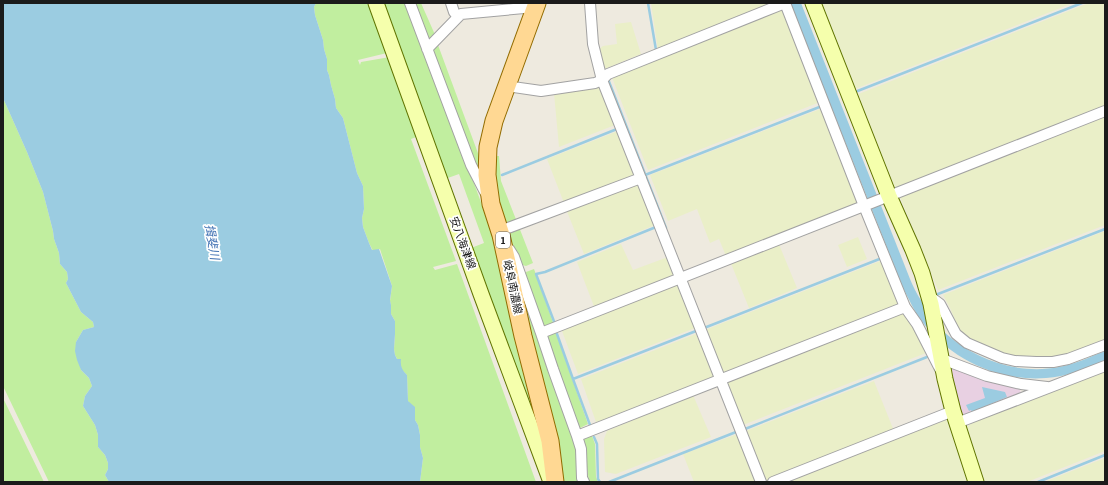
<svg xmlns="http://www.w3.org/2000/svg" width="1108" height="485" font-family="'Asap Condensed','Noto Sans JP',sans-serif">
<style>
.industrial{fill:#e8d0e2}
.farmland{fill:#eaefc8}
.grass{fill:#c1ee9f}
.water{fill:#9bcce1}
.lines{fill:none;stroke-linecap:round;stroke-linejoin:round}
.stream{stroke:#9bcce1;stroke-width:2.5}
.street-casing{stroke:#a2a2a2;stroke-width:12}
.secondary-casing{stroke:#607400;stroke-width:17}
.primary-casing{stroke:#926c00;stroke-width:19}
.street{stroke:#fff;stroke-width:10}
.secondary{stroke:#f5ffac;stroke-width:15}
.primary{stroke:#ffd893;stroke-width:17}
.labels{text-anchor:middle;stroke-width:3.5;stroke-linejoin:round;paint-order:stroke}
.shield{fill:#fff;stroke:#5f5f5f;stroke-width:1}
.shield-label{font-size:10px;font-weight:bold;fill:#1b1b1b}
.street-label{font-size:11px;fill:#1b1b1b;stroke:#fff}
.water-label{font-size:12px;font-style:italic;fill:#4071b3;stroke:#fff}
</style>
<rect width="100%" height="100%" fill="#eeeadf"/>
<path class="industrial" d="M950 367 1018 385 1022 395 961 416Z"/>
<path class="farmland" d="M651 3H776L658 50Z
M820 3H1073L855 89Z
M1089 3H1105V107L898 188 894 187 856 95Z
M779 8 784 10 820 102 648 170 611 75Z
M631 22 641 54 602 70 598 50 603 46 617 44 615 24Z
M600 85 615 125 559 147 554 93Z
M823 108 860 204 726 256 719 239 710 243 697 209 668 221 650 175Z
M1105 117V225L938 290 900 197Z
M618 131 635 173 633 175 564 203 547 159Z
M638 183 655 225 584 254 566 209Z
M1105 231V342L1057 358 1036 359 1006 355 971 341 960 332 950 308 943 295Z
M858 237 867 259 847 267 838 245Z
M778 242 797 288 749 308 730 261Z
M621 244 633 270 668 257 675 275 673 278 595 309 577 262Z
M883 260 900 304 727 373 722 372 705 330Z
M678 284 695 328 578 374 562 331 578 322Z
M900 312 905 313 914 324 926 353 743 425 727 384 728 379Z
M696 334 714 375 713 378 615 417 596 422 581 379Z
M1105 370V451L1027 482H984L965 428 975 421Z
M874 381 894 431 767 481 763 479 746 431Z
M693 395 711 437 616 474 605 472 604 439 607 431Z
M945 418 949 419 970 482H782Z
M738 434 757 482H694L683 454Z
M1105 458V482H1044Z"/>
<path class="grass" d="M316 3H369L387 53 358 60 360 65 361 62 390 57 419 136 411 139 456 261 433 267 435 270 457 264 536 482H420L423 458 420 447V435L418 425 415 420V414L408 401 407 375 402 370 400 364 395 355 394 349 395 334V321L391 314V305L390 301 392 286 380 249 373 251 369 243 363 227 362 218 364 209 363 186 357 173 343 118 336 108 335 99 331 85 329 75 327 70V59L324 49 323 40 315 15 314 7Z
M381 3H406L468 167 503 262 546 454 471 248 484 243 459 174 445 179Z
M414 3H421L436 37 433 41 428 40Z
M438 45 482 164 477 166 474 164 433 53 434 49Z
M3 98 27 152 43 192 53 231 54 239 59 253 60 264 67 272 68 279 66 283 81 312 93 322 94 327 83 330 76 342 81 370 89 378 92 386 85 396 83 406 95 425 98 435V447L105 455 108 463V469L105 475 109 482H49L3 386Z
M496 156H499L501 181 517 222 504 224 493 180Z
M519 227 533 263 526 266 519 264 509 235 512 230Z
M516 267 578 449 580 482H562Z
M534 269 554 325 547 328 541 325 524 277 526 272Z
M555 330 588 424 578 429 545 339 549 333Z
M3 398 44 482H3Z
M591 433 595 444 596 477 598 482H589L583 437Z"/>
<path class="water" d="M3 3H316L314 7 315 15 323 40 324 49 327 59V70L329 75 331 85 335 99 336 108 343 118 357 173 363 186 364 209 362 218 363 227 369 243 372 250 379 249 392 286 390 300 391 305V314L395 321V334L394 349 395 355 397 359H401C400 366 402 370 407 375L408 401 415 407V420L418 425 420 435V447L423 458 420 482H109L105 475 108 469V463L105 455 98 447V435L95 425 83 406 85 396 92 386 89 378 81 370 77 360 75 351 76 342 83 330 94 327 93 322 81 312 66 283 68 279 67 272 60 264 59 253 54 239 53 231 43 192 27 152 3 98Z
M790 3H801L910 279C916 294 925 307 935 320 938 324 941 329 944 332 975 360 1018 375 1059 367 1075 364 1090 357 1105 351V362C1086 369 1066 377 1046 378 999 382 949 359 921 320 914 311 909 299 903 288Z
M982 387 1005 392 1007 397 972 412 971 410 969 411 966 405 985 398Z"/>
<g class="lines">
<path class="stream" d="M648 3 656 50 654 51
M608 79 666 228
M855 92 1082 3
M502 175 617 129
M645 175 822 106
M938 294 1105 229
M555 324 536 274 545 272 656 227
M704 327V328L882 258
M557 334 573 379
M590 425 573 379 696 331
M745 429 927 357
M594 437 597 444 598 479 600 482
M609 482 736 432
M1038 482 1105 455"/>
<defs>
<path id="street" d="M410 3 471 165 485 192
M451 3 454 12 458 17
M590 3 593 44 602 80 761 482
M785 3 864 206 905 307 917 324 940 369
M427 49 461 14 535 7
M506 86 541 91 595 83 602 80 608 74 785 3
M500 231 641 178
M509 249 514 257 541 333 553 369 577 436 581 449 582 478 584 482
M928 295 940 304 956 334 967 343 1002 358 1015 361 1036 362H1053L1068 359 1105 345
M541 333 1105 111
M942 359 987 376 1021 384 1047 387
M957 423 1105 366
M577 436 905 307
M773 482 953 411"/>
<path id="secondary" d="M376 3 481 294 551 482
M813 3 889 196 913 250 922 273 931 304 945 379 953 411 976 482"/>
<path id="primary" d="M537 3 494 121 488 147 487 175 491 204 501 235 523 336 550 441 555 482"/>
</defs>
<use href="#street" class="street-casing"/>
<use href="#secondary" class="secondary-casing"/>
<use href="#primary" class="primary-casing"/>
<use href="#street" class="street"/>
<use href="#secondary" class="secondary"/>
<use href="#primary" class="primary"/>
</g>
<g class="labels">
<rect class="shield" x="496" y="232" width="14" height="16" rx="3"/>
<g class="shield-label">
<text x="503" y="244">1</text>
</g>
<g class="street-label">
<text transform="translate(463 243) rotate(70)" y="4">安八海津線</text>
<text transform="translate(513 287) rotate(78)" y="4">岐阜南濃線</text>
</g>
<g class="water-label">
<text transform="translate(212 242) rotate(80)" y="4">揖斐川</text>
</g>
</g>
<rect width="1108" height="485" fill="none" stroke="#1b1b1b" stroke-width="8"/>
</svg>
